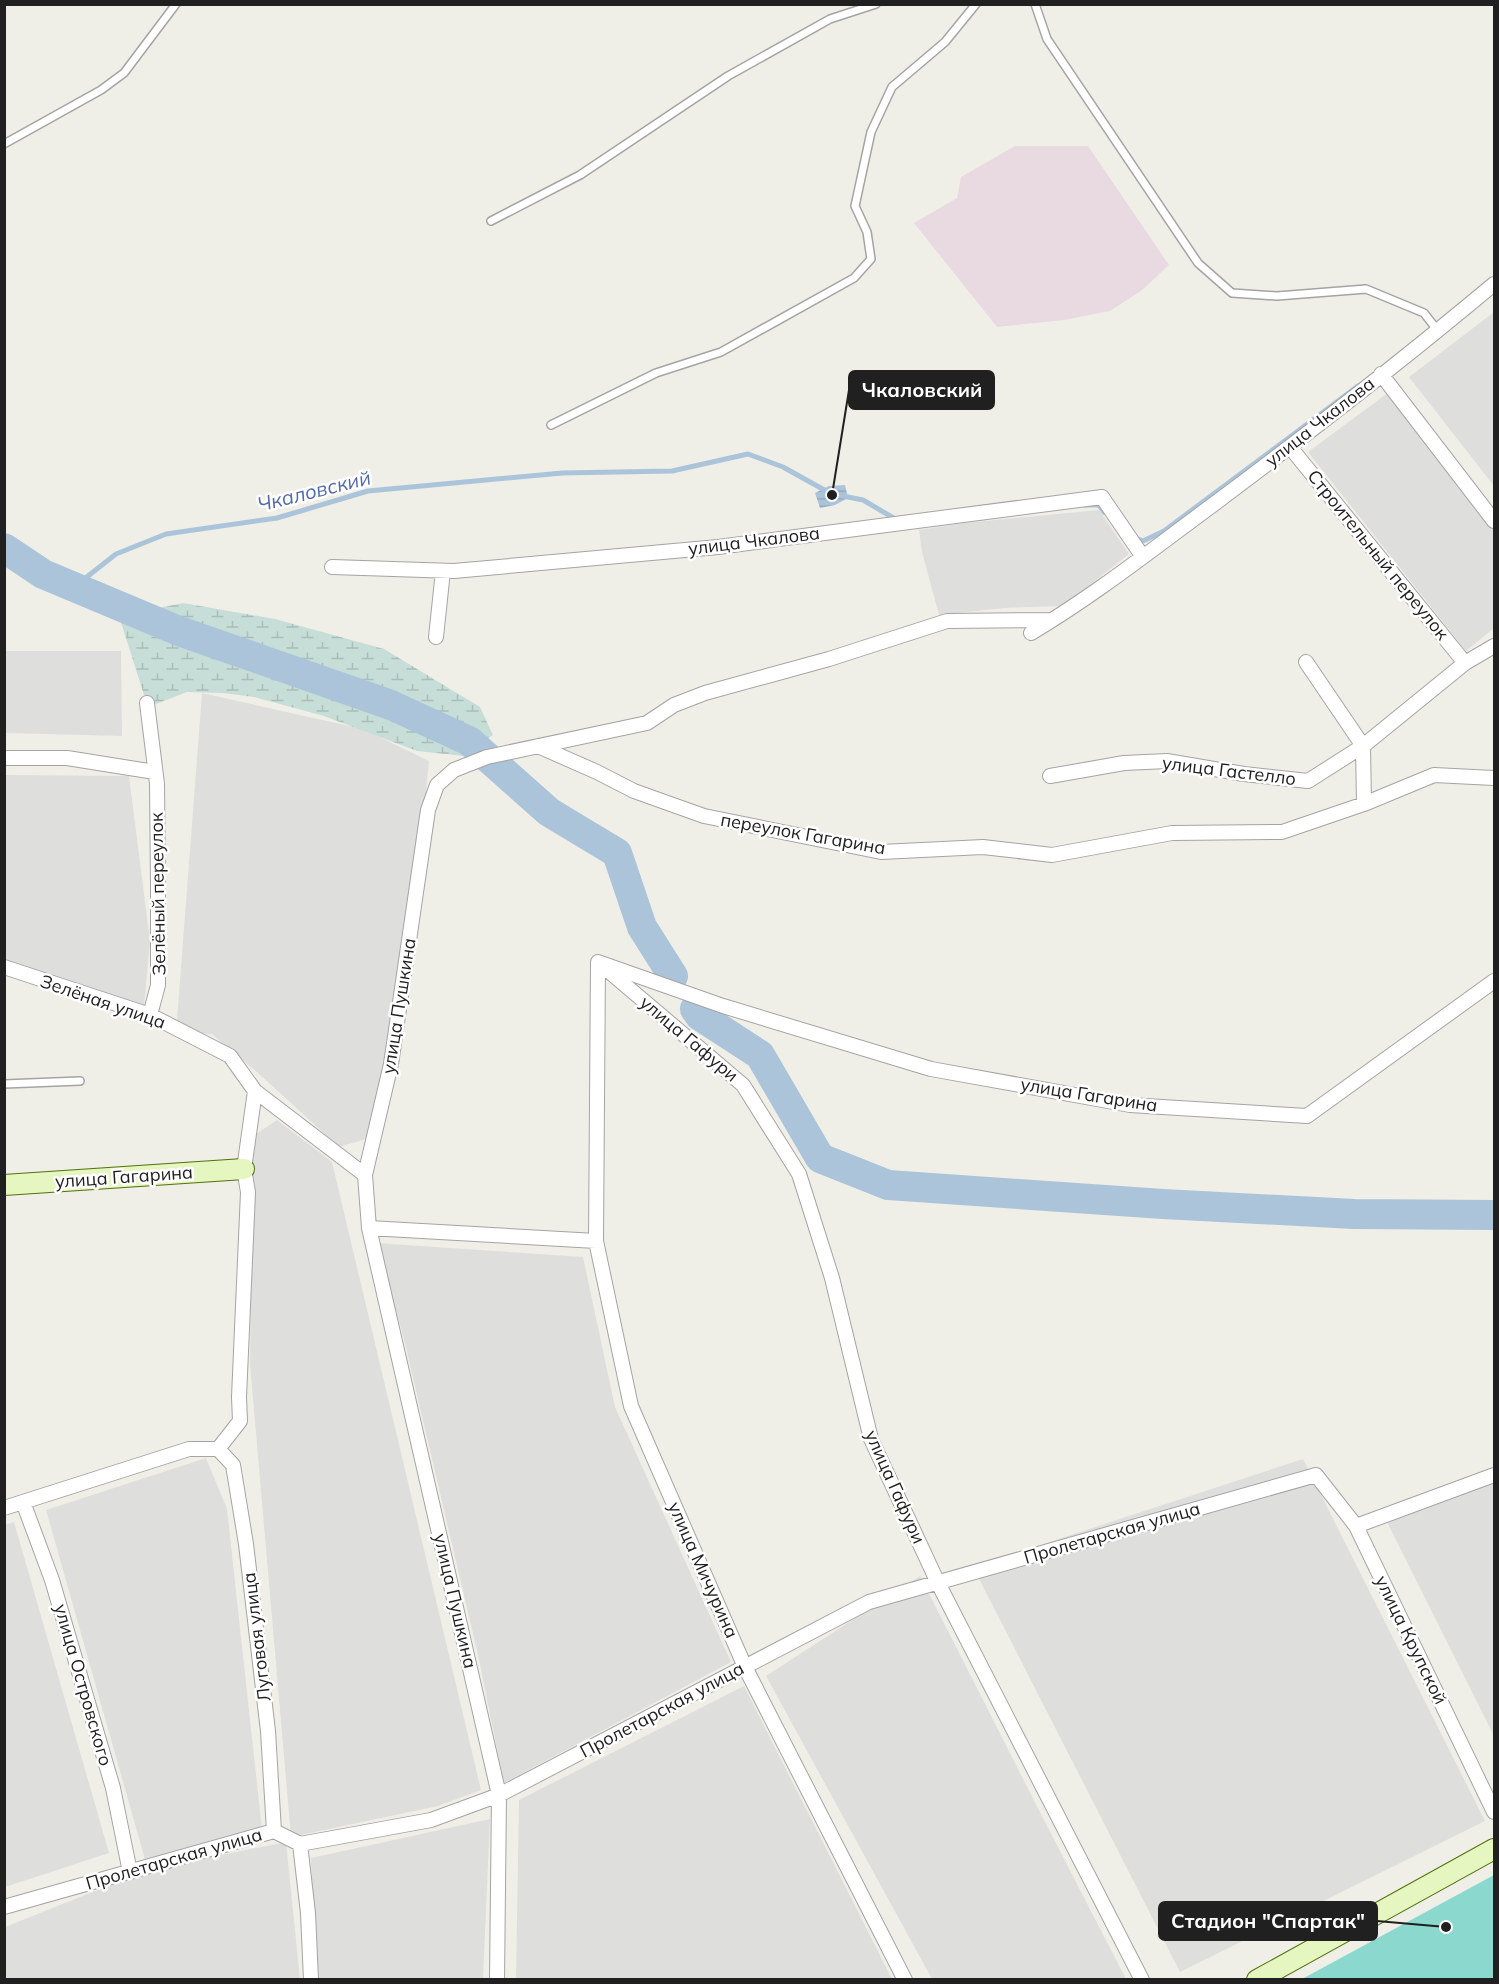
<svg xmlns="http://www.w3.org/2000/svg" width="1499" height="1984" font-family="Mulish,sans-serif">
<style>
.residential{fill:#dededd}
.industrial{fill:#e9dae2}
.wetland{fill:url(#wetland-marsh)}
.pitch{fill:#8bd9ce}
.water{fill:url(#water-rules)}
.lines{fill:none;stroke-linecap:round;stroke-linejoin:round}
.stream{stroke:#abc4da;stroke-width:5}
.river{stroke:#abc4da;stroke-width:30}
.lane-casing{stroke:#a4a4a4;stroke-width:10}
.street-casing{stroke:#a4a4a4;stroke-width:16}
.secondary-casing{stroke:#4f720d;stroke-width:22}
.lane{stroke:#fff;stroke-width:7}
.street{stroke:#fff;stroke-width:14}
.secondary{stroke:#e6f6c0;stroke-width:20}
.labels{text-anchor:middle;stroke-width:5;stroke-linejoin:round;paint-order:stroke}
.street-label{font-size:18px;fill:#202020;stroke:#fff}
.water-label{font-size:20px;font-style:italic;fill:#5269aa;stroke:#fff}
.leader{fill:none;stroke:#202020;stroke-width:2}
.callout-dot{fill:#202020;stroke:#fff;stroke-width:2}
.callout{fill:#202020;stroke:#202020;stroke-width:2}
.callout-label{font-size:20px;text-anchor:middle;font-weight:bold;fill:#fff}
</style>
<defs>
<pattern id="wetland-marsh" width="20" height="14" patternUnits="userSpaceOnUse" patternTransform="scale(1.5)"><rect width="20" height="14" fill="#c6ddd8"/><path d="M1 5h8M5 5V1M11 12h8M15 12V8" fill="none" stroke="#aabdb9"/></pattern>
<pattern id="water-rules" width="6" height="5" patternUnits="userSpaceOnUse" patternTransform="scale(1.5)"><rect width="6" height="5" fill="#abc4da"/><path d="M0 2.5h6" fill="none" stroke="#93a8bb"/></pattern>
</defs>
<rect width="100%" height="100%" fill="#f0efe7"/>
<path class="residential" d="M1494 312V486L1409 377Z
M1389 392 1494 528V628L1466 651 1308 452Z
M1099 510 1129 554 1063 606 1005 608 939 615 922 552 919 530 964 523Z
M5 651H121L122 736 5 733Z
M202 693 363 729 429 761 421 841 386 1056 369 1138 339 1147 257 1072 212 1034 176 1033Z
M5 775 129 776 150 941 144 1006 5 960Z
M277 1120 332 1162 481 1790 438 1806 291 1837 250 1364 253 1163 256 1134Z
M376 1243 583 1257 615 1407 731 1662 504 1783 478 1655 403 1335Z
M206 1458 227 1509 262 1829 146 1863 46 1510Z
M1303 1459 1485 1821 1180 1972 973 1567Z
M1494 1469V1736L1382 1512Z
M14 1522 109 1853 5 1887 4 1525Z
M920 1576 1044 1820 1126 1979H932L766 1676Z
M744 1686 892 1979H516L519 1800Z
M490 1819 483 1979H315L311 1858Z
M286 1842 300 1979 5 1980V1927L120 1881 201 1859Z"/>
<path class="industrial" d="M1015 146H1088L1169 265 1141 291 1110 311 1064 320 997 327 914 223 957 198 961 177Z"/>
<path class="wetland" d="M183 603 275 619 384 649 480 707 493 735 464 756 417 751 324 716 254 697 223 693 187 692 156 704 144 695 119 616Z"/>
<path class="pitch" d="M1494 1875V1979H1302Z"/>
<path class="water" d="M845 485 848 498 835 505 820 508 815 493 829 486Z"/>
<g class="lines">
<path class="stream" d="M843 496 863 500 897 520
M1084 505H1099L1104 512
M1133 537 1143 541 1164 531 1358 386
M74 587 116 554 166 534 277 518 368 491 562 473 672 471 748 454 783 467 828 492"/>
<path class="river" d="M4 548 43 574 179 631 391 705 469 741 549 812 617 853 642 927 673 976
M695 1009 700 1016 760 1055 820 1158 888 1185 1163 1204 1354 1214 1494 1215"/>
<defs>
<path id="lane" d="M1035 4 1047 39 1198 263 1232 293 1277 296 1366 289 1424 313 1438 331
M4 144 101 90 124 73 176 4
M491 221 580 175 728 76 830 19 876 4
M551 425 656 373 721 352 854 278 871 259 867 232 855 206 871 132 892 87 945 42 976 4
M4 1084 80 1081"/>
<path id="street" d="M1381 374 1494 521
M1290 447 1465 663
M332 567 454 571 718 547 1102 497 1143 557
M1031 633C1095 595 1154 548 1214 504 1309 433 1403 360 1494 284
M436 637 443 571
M147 703 157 784 158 884V985L150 1015
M538 746 597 772 634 791 704 816 881 852 983 847 1052 855 1172 833 1282 832 1364 804 1434 775 1494 778
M4 758H67L155 772
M1050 776 1124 763 1167 761 1244 774 1308 781 1363 746 1306 662
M1364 804 1363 746 1465 663 1494 646
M4 967 150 1015 230 1056 255 1091 365 1175
M605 968 743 1085 799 1174 832 1278 871 1439 938 1583 1142 1980
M255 1091 244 1169 248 1192 239 1397 240 1421 218 1449 233 1465 246 1544 268 1731 274 1831
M369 1228 365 1175 391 1064 428 810 437 785 454 770 487 757 647 723 674 705 705 693 829 659 947 621 1052 620
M23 1502 52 1580 113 1788 130 1872
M4 1508 189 1449H218
M1356 1526 1494 1475
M300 1844 308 1913 311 1980
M4 1907 274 1831 300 1844 431 1820 499 1795 869 1602 1316 1475 1356 1526 1494 1812
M497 1980 499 1795 369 1228 596 1241
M905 1980 745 1667 631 1406 596 1241 598 962 723 1006 931 1069 1130 1105 1307 1116 1494 981"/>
<path id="secondary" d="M4 1185 244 1169
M1257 1980 1494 1849"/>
</defs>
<use href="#lane" class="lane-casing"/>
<use href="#street" class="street-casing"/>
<use href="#secondary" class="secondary-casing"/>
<use href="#lane" class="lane"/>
<use href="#street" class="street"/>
<use href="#secondary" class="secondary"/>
</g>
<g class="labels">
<g class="street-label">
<text transform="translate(1320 422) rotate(-38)" y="6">улица Чкалова</text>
<text transform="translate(754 541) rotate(-7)" y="6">улица Чкалова</text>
<text transform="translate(1378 555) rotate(51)" y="6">Строительный переулок</text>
<text transform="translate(1229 771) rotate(7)" y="6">улица Гастелло</text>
<text transform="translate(803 834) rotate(10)" y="6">переулок Гагарина</text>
<text transform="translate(158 894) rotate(-91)" y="6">Зелёный переулок</text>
<text transform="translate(103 1002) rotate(19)" y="6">Зелёная улица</text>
<text transform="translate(399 1006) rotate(-81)" y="6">улица Пушкина</text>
<text transform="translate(689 1039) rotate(40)" y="6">улица Гафури</text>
<text transform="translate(1089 1095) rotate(9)" y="6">улица Гагарина</text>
<text transform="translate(124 1177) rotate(-4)" y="6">улица Гагарина</text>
<text transform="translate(895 1487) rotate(66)" y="6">улица Гафури</text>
<text transform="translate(1112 1533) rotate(-16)" y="6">Пролетарская улица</text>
<text transform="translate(703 1570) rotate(66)" y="6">улица Мичурина</text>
<text transform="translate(455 1601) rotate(77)" y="6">улица Пушкина</text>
<text transform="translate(257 1637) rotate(-97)" y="6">Луговая улица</text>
<text transform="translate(1411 1640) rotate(64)" y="6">улица Крупской</text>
<text transform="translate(83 1685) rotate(74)" y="6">улица Островского</text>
<text transform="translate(662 1710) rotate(-28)" y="6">Пролетарская улица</text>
<text transform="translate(174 1859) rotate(-16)" y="6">Пролетарская улица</text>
</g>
<g class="water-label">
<text transform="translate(314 491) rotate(-14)" y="7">Чкаловский</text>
</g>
</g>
<path class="leader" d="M832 495L849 390M1446 1927L1377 1921"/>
<g class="callout-dot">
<circle cx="832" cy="495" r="6"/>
<circle cx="1446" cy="1927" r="6"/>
</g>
<g class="callout">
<rect x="849" y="371" width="145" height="38" rx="6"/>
<rect x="1159" y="1902" width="218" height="38" rx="6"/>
</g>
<g class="callout-label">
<text x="922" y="397">Чкаловский</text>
<text x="1268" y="1928">Стадион "Спартак"</text>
</g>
<rect width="1499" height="1984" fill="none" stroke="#202020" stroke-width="12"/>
</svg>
